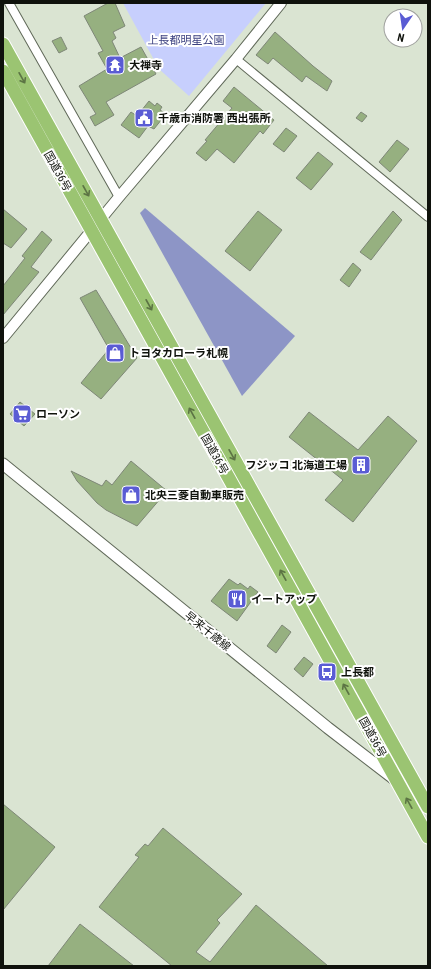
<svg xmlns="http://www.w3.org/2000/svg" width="431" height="969" font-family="'Roboto Condensed','Noto Sans JP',sans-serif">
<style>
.green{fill:#c7cffd}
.water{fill:#8d95c6}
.building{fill:#96b080;stroke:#7e8777}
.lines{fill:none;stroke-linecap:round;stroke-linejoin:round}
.minor-casing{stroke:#606959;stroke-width:10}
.tertiary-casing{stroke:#606959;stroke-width:12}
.secondary-casing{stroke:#606959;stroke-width:13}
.trunk-casing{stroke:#fff;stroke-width:15}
.minor{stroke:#fff;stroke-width:8}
.tertiary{stroke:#fff;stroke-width:10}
.secondary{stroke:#fff;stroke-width:11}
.trunk{stroke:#9bc472;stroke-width:13}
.oneway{stroke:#5c7444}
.labels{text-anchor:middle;stroke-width:4;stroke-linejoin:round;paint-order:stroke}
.park-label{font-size:11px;fill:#3d4281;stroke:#fff}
.poi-label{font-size:11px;font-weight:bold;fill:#0f120c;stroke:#fff;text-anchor:start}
.street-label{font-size:11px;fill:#0f120c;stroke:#fff}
</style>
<rect width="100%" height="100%" fill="#dae4d2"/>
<path class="green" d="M123 3H266L189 96 159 69Z"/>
<path class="water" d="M145 208 295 336 242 396 140 213Z"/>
<path class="building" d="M108 3H115L125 26 113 32 116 38 112 41 120 58 141 47 156 74 106 102 114 115 95 126 90 117 96 114 79 86 107 69 98 53 103 51 84 16Z
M275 32 313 66 332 81 327 91 306 76 302 82 273 58 268 64 256 55Z
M61 37 67 49 59 53 52 41Z
M234 87 274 120 263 134 260 131 234 163 217 149 206 161 196 153 207 141 205 140 232 108 223 101Z
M149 101 155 106 157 103 162 107 160 110 166 114 154 129 148 126 139 138 121 125 131 112 137 116Z
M361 112 367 116 362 122 356 118Z
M286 128 297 136 284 152 273 144Z
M397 140 409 149 390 172 379 162Z
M318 152 333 164 311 190 296 178Z
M3 209 27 229 11 248 3 243Z
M258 211 282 230 250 271 225 251Z
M393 211 402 220 371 260 360 252Z
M42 231 52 240 31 267 39 272 3 315V286L25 258 22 256Z
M353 263 361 270 349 287 340 280Z
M96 290 137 358 101 399 81 383 109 349 80 298Z
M20 402 35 414 24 426 10 414Z
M309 412 358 450 388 416 417 441 353 522 325 500 343 480 289 437Z
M131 461 167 491 137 526 106 510 97 503 77 481 71 471 102 486 106 480 112 485Z
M229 579 238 585 240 583 248 589 250 586 258 592 237 621 211 601Z
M282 625 291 632 276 653 267 646Z
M304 657 313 664 303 677 294 669Z
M3 804 55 847 3 910Z
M163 828 242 894 217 920 220 923 196 952 210 962 256 905 328 966H172L99 907 139 857 135 855 145 844 148 846Z
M80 924 134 966H48Z"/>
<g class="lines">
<defs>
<path id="minor" d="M9 3 119 197
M236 59 428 217"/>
<path id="tertiary" d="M3 338 119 197 236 59 281 3"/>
<path id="secondary" d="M3 464 328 728 397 781 419 791"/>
<path id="trunk" d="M3 44 428 807
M3 71 428 837"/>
</defs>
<use href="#minor" class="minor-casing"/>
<use href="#tertiary" class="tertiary-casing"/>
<use href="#secondary" class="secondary-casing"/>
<use href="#trunk" class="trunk-casing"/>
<use href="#minor" class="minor"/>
<use href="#tertiary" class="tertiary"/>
<use href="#secondary" class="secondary"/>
<use href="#trunk" class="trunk"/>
</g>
<defs><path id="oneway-shaft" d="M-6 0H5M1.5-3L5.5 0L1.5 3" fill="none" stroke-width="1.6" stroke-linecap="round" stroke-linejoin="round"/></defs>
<g class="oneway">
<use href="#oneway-shaft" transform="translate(22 78) rotate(61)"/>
<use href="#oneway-shaft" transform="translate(86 191) rotate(61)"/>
<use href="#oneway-shaft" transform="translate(149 305) rotate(61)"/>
<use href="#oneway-shaft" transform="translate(192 413) rotate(-119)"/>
<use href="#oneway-shaft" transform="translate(232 455) rotate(61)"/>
<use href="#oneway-shaft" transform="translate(283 575) rotate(-119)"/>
<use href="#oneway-shaft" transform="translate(346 689) rotate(-119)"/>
<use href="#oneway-shaft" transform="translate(409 803) rotate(-119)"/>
</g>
<defs>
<symbol id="temple-square" viewBox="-11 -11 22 22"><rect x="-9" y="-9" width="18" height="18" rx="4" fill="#5a5cd4" stroke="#fff"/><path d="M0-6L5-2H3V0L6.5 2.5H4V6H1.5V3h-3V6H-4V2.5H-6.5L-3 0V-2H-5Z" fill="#fff"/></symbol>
<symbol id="civic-square" viewBox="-11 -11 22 22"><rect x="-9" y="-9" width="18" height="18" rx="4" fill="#5a5cd4" stroke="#fff"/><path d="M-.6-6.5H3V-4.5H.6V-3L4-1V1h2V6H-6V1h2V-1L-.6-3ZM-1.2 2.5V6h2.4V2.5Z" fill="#fff"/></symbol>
<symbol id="shop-square" viewBox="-11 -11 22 22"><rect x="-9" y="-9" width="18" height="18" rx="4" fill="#5a5cd4" stroke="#fff"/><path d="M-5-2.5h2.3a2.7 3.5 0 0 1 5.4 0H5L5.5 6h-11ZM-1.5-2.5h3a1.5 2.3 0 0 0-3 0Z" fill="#fff"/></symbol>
<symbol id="supermarket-square" viewBox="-11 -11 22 22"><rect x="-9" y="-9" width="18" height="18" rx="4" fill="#5a5cd4" stroke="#fff"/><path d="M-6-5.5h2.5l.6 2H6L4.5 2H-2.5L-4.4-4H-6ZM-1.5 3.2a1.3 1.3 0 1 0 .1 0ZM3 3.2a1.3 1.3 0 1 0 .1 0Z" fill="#fff"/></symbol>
<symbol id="building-square" viewBox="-11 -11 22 22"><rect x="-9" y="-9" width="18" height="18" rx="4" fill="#5a5cd4" stroke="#fff"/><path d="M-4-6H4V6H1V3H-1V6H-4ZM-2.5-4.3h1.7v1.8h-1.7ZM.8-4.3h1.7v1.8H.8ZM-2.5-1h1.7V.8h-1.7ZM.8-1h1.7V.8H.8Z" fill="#fff"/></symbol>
<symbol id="restaurant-square" viewBox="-11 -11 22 22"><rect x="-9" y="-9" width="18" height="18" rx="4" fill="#5a5cd4" stroke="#fff"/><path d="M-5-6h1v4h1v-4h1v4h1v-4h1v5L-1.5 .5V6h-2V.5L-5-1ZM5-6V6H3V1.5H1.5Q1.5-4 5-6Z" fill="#fff"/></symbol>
<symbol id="bus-square" viewBox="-11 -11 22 22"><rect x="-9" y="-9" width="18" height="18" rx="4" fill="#5a5cd4" stroke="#fff"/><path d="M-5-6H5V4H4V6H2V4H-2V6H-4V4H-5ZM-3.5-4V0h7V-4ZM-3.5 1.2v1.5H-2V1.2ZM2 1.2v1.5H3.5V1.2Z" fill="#fff"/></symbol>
</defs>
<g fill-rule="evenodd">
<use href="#temple-square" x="104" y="54" width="22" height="22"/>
<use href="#civic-square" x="133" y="107" width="22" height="22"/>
<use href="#shop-square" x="104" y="342" width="22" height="22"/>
<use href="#supermarket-square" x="11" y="403" width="22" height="22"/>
<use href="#building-square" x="350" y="454" width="22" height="22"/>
<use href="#shop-square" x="120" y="484" width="22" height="22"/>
<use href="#restaurant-square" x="226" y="588" width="22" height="22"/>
<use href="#bus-square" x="316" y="661" width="22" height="22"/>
</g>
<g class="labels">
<g class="park-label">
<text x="186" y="44">上長都明星公園</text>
</g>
<g class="poi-label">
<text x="129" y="69">大禅寺</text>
<text x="158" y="122">千歳市消防署 西出張所</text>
<text x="129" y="357">トヨタカローラ札幌</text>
<text x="36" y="418">ローソン</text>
<text x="347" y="469" text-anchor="end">フジッコ 北海道工場</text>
<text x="145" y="499">北央三菱自動車販売</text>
<text x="251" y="603">イートアップ</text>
<text x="341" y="676">上長都</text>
</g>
<g class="street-label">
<text transform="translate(58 171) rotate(61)" y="4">国道36号</text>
<text transform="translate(215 454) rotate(61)" y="4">国道36号</text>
<text transform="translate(208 631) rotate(39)" y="4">早来千歳線</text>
<text transform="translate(373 737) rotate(61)" y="4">国道36号</text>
</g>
</g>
<rect width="431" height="969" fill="none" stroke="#0f120c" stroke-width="8"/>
<g transform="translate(403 28) rotate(193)"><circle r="19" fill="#ffffff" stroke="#9fa09e"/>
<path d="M0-3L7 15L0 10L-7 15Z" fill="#5a5cd4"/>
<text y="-6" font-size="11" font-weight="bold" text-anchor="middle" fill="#0f120c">N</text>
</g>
</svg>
